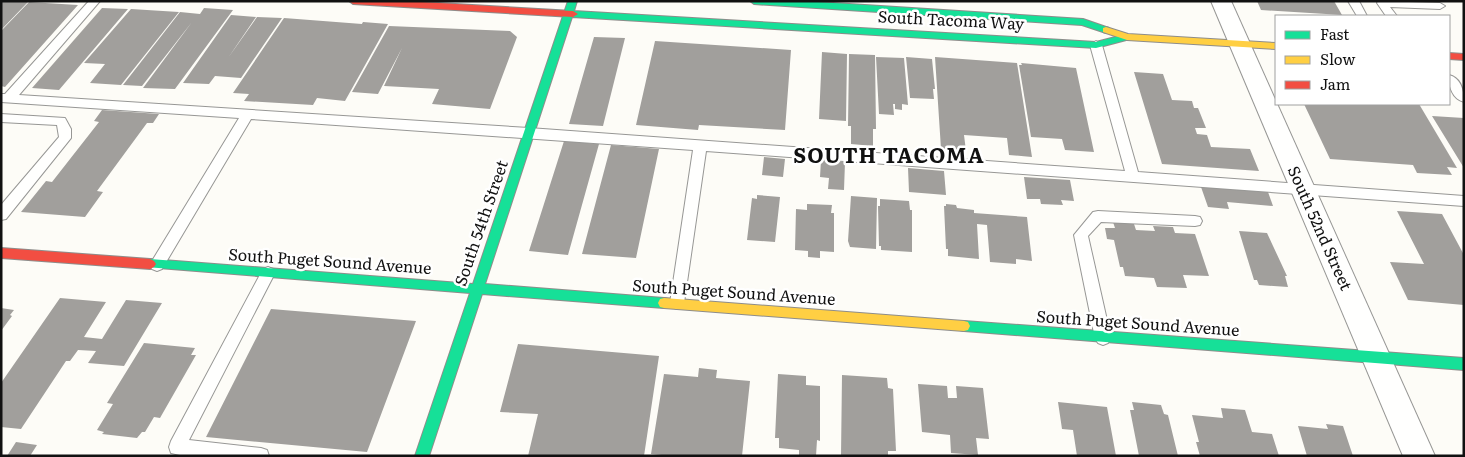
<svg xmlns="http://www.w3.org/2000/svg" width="1465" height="457" font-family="Literata,serif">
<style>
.building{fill:#a19f9c}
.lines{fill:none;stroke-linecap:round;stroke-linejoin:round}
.lane-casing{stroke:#979795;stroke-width:2}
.street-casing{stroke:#979795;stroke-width:2}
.fast-casing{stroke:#8e8d8b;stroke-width:2}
.slow-casing{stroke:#8e8d8b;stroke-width:2}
.jam-casing{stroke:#8e8d8b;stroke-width:2}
.lane{fill:#fffffe;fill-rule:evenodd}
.street{fill:#fffffe;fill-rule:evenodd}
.fast{fill:#16e098;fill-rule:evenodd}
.slow{fill:#ffcf43;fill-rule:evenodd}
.jam{fill:#f24e42;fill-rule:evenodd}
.labels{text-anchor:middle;stroke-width:5;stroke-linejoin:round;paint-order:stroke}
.street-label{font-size:16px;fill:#111;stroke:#fff}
.district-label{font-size:21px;font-weight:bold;letter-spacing:1px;fill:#111;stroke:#fff}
</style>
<rect width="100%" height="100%" fill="#fdfcf7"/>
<path class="building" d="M1 1 28 2 1 30Z
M1257 1H1334L1342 15 1261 10Z
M29 2 78 5 5 87 1 86V31Z
M102 8 128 9 59 90 32 88Z
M204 8 233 10 175 89 143 88 192 22 142 86 123 85 180 12 200 14Z
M131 9 179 12 121 85 90 83 105 64 84 63Z
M231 15 256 17 228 58 257 17 282 18 241 78 215 76 209 84 183 83Z
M284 18 362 24 333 74 363 22 388 24 345 101 317 98 313 105 244 101 249 94 233 93Z
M389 26 510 31 517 37 490 109 432 104 439 89 384 86 402 48 378 94 352 92Z
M594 37 625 38 603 126 569 124Z
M655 41 791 50 785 130 699 125 698 130 636 125Z
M822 52 847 54 846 121 819 119Z
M849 54 875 55 876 129H873V146L851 144V126H848Z
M876 57 904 58 908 105 902 104V110L895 109V104H893L894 115 879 114Z
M906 57 932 59 935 89H933L934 99 910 98Z
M935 57 1017 63 1032 157 1009 155 1007 138 964 135 966 151 941 149Z
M1021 63 1076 68 1094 152 1065 150 1062 139 1031 137 1019 65H1022Z
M1134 72 1163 74 1172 100 1192 101 1194 108H1198L1206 128H1195L1197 134 1207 135 1211 147 1250 149 1259 171 1162 164Z
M1304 104H1419L1457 168 1447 167 1452 175 1417 173 1413 165 1330 159Z
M102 110 159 114 153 123H147L97 191 103 192 85 217 21 212 46 181 52 182 99 122 94 121Z
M1432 116 1464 118V168Z
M564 141 599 144 568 255 529 251Z
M611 145 659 149 636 258 582 254Z
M764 157 785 159 783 177 762 175Z
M821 160 845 162 844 190 828 189 829 178 820 177Z
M908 168 944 171 946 195 909 192Z
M1024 177 1070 180 1074 201 1061 200 1063 205 1041 204 1040 199H1027Z
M1201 187 1268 192 1273 206 1227 202 1229 209 1208 207Z
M757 195 780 197 775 242 747 240 752 198 757 199Z
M851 196 877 198 876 249 850 247 848 241Z
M880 199 909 201 910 210H912V252L881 250V246H879L878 206H880Z
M807 204 832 205 831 213H834V252L820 251V258L808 257V251L795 250 796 209 807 210Z
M946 204 956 205 957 208 974 210V213L1027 217 1032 261 1016 259V264L990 262 987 225 977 224 979 259 948 256V249H946L944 206H946Z
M1397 211 1442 214 1464 255V305L1408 300 1390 262 1424 264Z
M1113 222 1134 224 1136 230 1155 231 1153 226 1173 227 1175 233 1195 234 1209 276 1183 275 1187 288 1157 287 1154 278 1125 276 1123 267H1120L1114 240 1107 239 1105 228H1115Z
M1239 231 1267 233 1287 276H1285L1288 287 1259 285 1257 280H1254Z
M60 298 106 302 84 337 102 339 126 300 162 303 124 366 88 363 96 351 78 350 70 361H66L21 429 1 427V383Z
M1 308 14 310 10 315 12 316 1 331Z
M271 309 416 321 367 452 206 437Z
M144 343 195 348 191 355H196L160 418 154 417 145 432H142L137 438 102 434 104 432 97 430 113 404 107 403Z
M518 344 659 356 644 456H528L538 414 500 412Z
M699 368 717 370 716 378 750 381 742 456H672L651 454 664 374 698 377Z
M778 374 806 376V385L820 386V441L817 440 816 456H799V450L779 448V438H775Z
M842 375 887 378 888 388 893 389 896 451H888V456H841Z
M918 384 947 386 948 398H957L956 386 983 388 989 439 976 438 978 455 951 453 950 435 922 432Z
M1058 402 1107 407 1116 456H1077L1073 430 1062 429Z
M1132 402 1161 405 1164 414 1168 415 1178 456H1139L1130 410H1134Z
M1221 408 1245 410 1252 432 1272 434 1279 456H1200L1196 442H1199L1192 415 1223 418Z
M1326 424 1343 426 1353 456H1307L1298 426 1328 429Z
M16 442 37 445 30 456H7Z"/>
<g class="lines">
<defs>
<path id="lane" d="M89 1H100L19 95 529 128 1125 171 1090 45 1096 41 1102 45 1138 172 1464 196V206L706 151 684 303 682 307 677 309 672 307 670 303 693 150 251 119 162 269 157 271 152 269 150 265 152 261 239 118 1 102V94H5Z
M1348 1H1359L1367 16H1357Z
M1378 1 1440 3 1445 6 1440 9 1390 7 1397 16H1386L1377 3Z
M1449 75C1461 78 1464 91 1464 102 1452 99 1448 85 1449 75Z
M1 114 65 118 71 129V138L6 219 1 220V205L59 137 57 125 1 122Z
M1098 211 1195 216 1200 217 1202 221 1200 225 1195 226 1101 222 1088 236 1111 338 1108 343 1103 345 1098 343 1095 338 1074 235 1093 212Z
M268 267 273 269 275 273 189 440 261 448 267 450 269 456H184L171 453 169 447 171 441 263 269Z"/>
<path id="street" d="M1211 1H1231L1435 456H1403Z"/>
<path id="fast" d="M568 1H577L574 11 1096 42 1127 34 1132 37 1130 39 1096 48 572 17 485 284 664 298 668 299 670 303 668 307 664 308 482 294 429 456H415L470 293 146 267 144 264 146 261 150 259 473 284Z
M750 1H802L1083 19 1109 28 1111 30 1106 33 1082 25 754 4Z
M964 321 1464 358V370L964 331 960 330 958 326 960 322Z"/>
<path id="slow" d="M1106 27 1128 34 1276 43V49L1127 40 1103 32V28Z
M664 298 964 321 968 322 970 326 968 330 964 331 664 308 660 307 658 303 660 299Z"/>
<path id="jam" d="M349 1H405L573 11 578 14 573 17 353 4Z
M1449 53 1464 54V60L1449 59Z
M1 248 150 259 154 261 156 264 154 267 150 269 1 258Z"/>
</defs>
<use href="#lane" class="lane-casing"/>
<use href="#street" class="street-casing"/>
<use href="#fast" class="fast-casing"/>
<use href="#slow" class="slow-casing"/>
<use href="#jam" class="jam-casing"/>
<use href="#lane" class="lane"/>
<use href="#street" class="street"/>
<use href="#fast" class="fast"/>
<use href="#slow" class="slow"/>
<use href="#jam" class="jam"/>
</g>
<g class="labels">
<g class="street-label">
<text transform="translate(951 20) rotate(3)" y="6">South Tacoma Way</text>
<text transform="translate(481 223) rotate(-71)" y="6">South 54th Street</text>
<text transform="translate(1320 228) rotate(66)" y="6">South 52nd Street</text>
<text transform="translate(330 261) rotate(4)" y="6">South Puget Sound Avenue</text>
<text transform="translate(734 292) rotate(4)" y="6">South Puget Sound Avenue</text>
<text transform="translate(1138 323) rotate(4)" y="6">South Puget Sound Avenue</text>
</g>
<g class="district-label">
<text x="889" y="163">SOUTH TACOMA</text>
</g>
</g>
<rect width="1465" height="457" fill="none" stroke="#111111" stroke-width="5"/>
<rect x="1275" y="15" width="175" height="90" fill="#ffffff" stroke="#a0a0a0"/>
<rect x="1285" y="31" width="25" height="8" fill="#16e098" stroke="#a0a0a0"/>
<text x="1320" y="40" font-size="15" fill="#111111">Fast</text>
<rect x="1285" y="56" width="25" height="8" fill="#ffcf43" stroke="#a0a0a0"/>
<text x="1320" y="65" font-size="15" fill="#111111">Slow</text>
<rect x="1285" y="81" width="25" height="8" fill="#f24e42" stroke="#a0a0a0"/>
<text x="1320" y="90" font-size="15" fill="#111111">Jam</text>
</svg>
